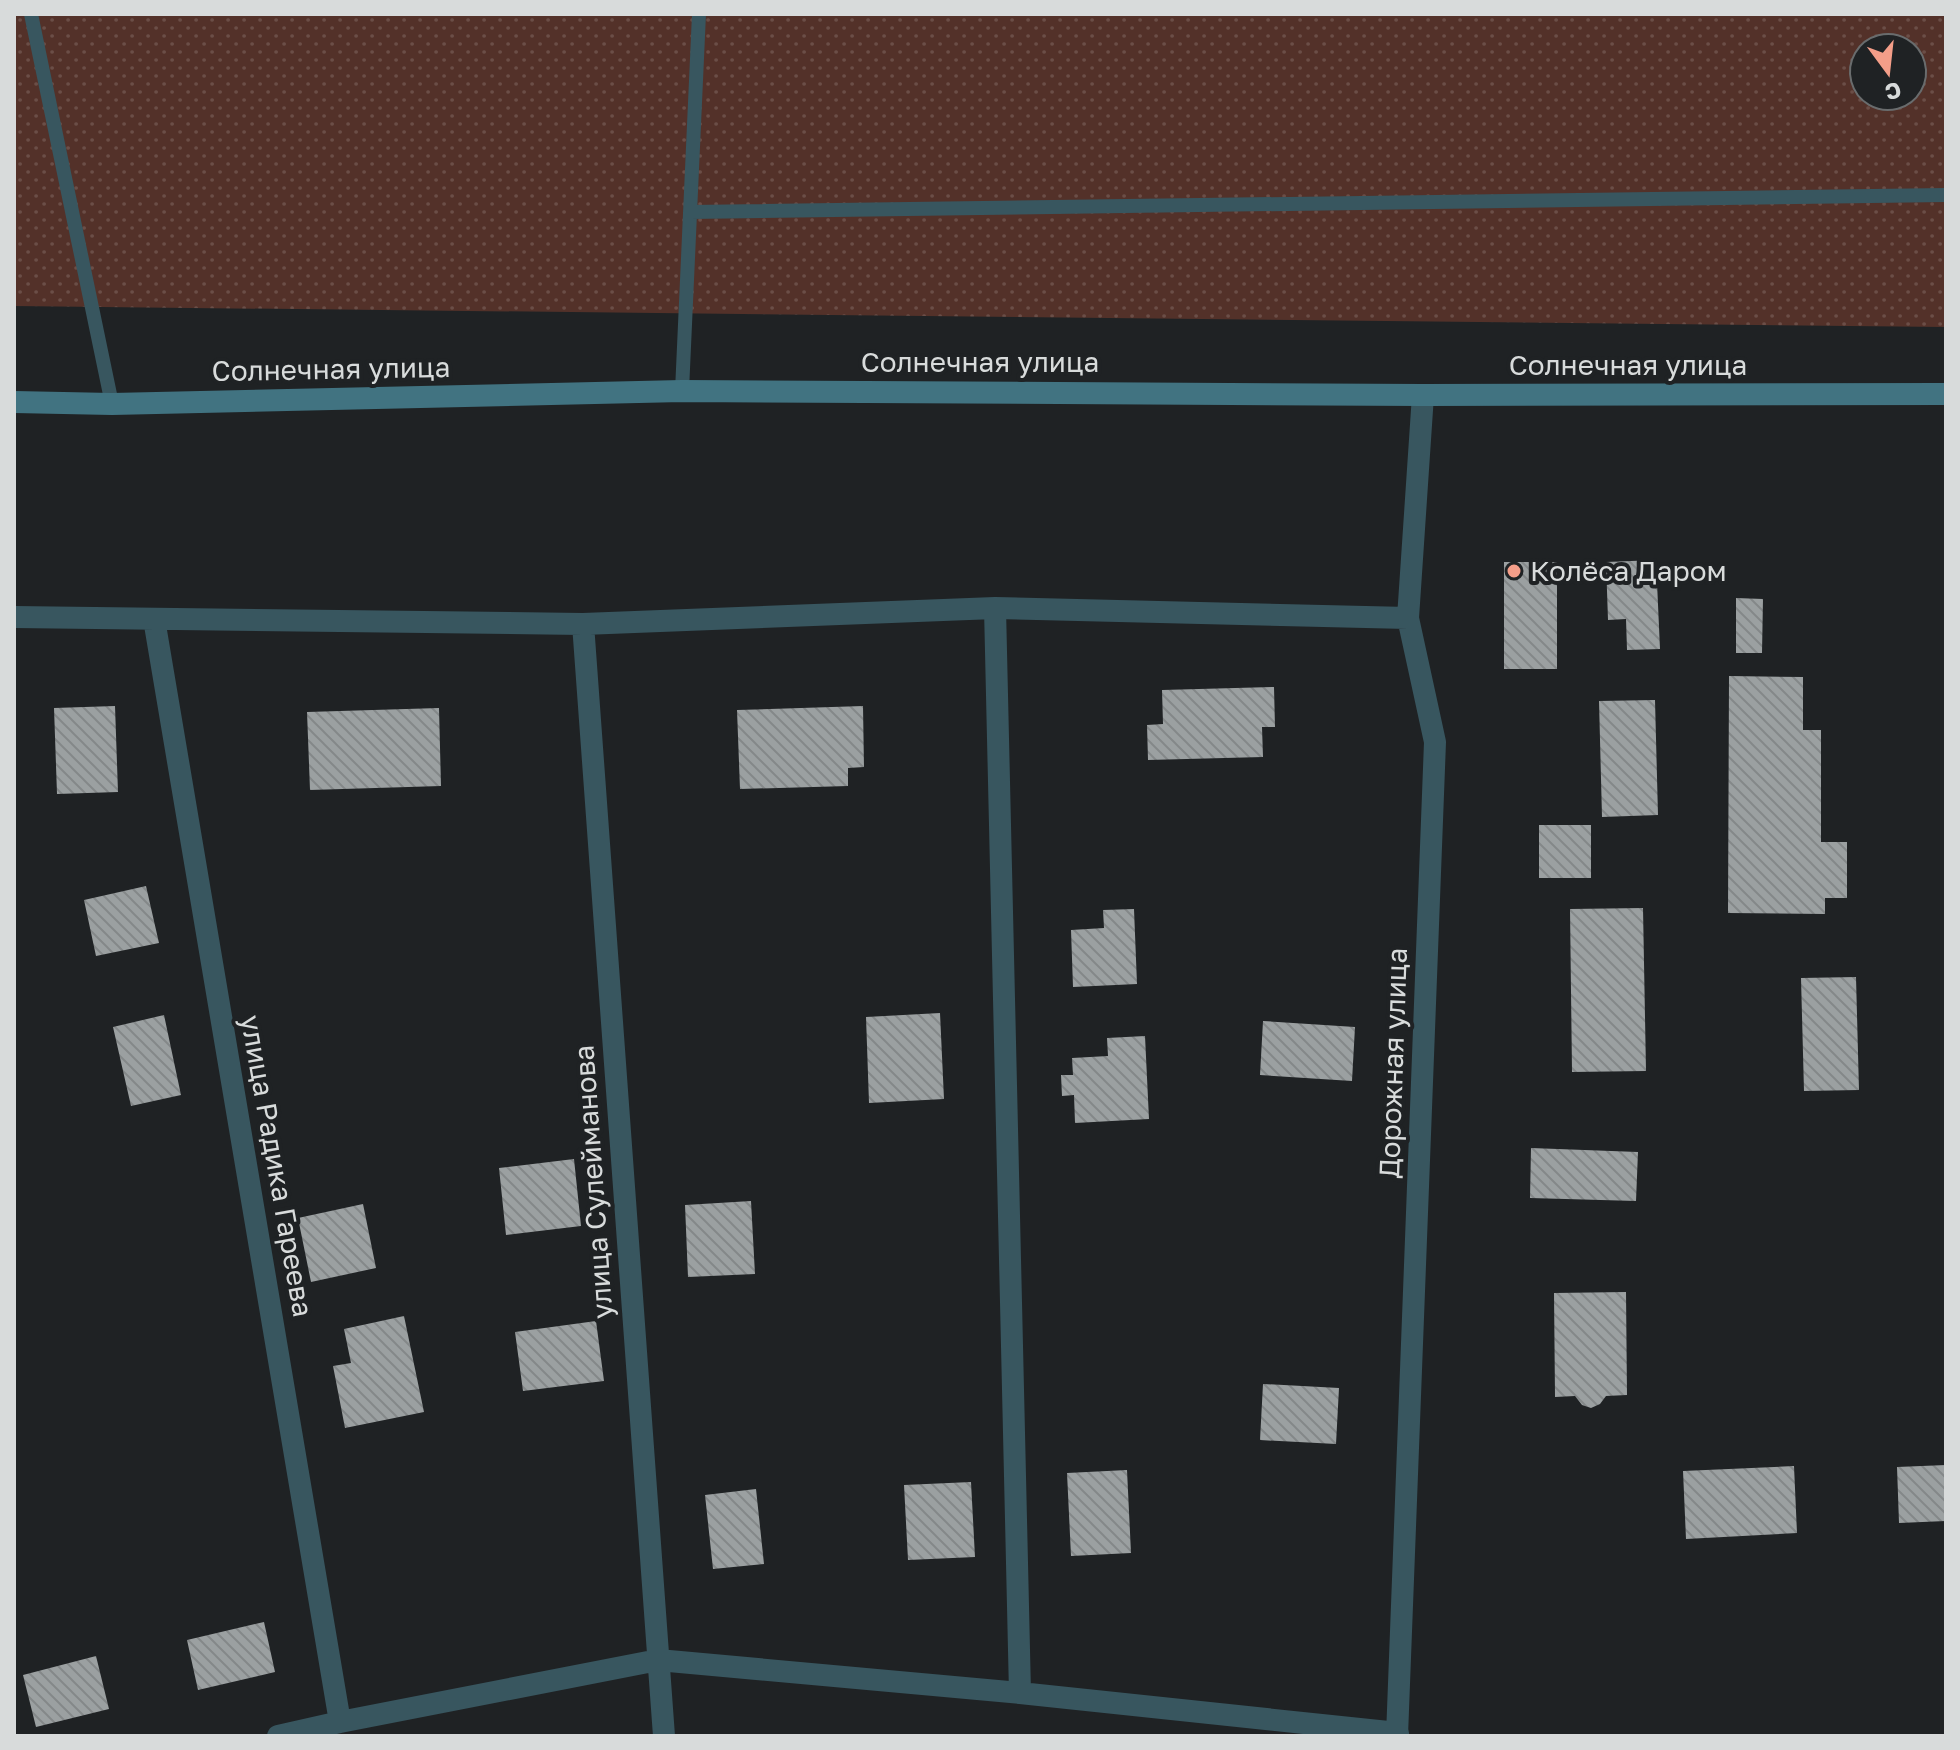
<svg xmlns="http://www.w3.org/2000/svg" width="1960" height="1750" font-family="'Golos Text',sans-serif">
<style>
.garden{fill:url(#garden-dots);fill-rule:evenodd}
.building{fill:url(#building-back-hatch)}
.lines{fill:none;stroke-linecap:round;stroke-linejoin:round}
.service{stroke:#38565f;stroke-width:14}
.minor{stroke:#38565f;stroke-width:22}
.secondary{stroke:#417381;stroke-width:22}
.poi-dot{fill:#f49e89;stroke:#1f2224;stroke-width:3}
.labels{text-anchor:middle;stroke-width:8;stroke-linejoin:round;paint-order:stroke}
.street-label{font-size:28px;fill:#d8dbdb;stroke:#1f2224}
.poi-label{font-size:28px;fill:#d8dbdb;stroke:#1f2224;text-anchor:start}
</style>
<defs>
<pattern id="garden-dots" width="8" height="8" patternUnits="userSpaceOnUse" patternTransform="scale(2)"><rect width="8" height="8" fill="#533129"/><path d="M2 2h.1M6 6h.1" fill="none" stroke="#6b4e47" stroke-width="1.8" stroke-linecap="round"/></pattern>
<pattern id="building-back-hatch" width="6" height="6" patternUnits="userSpaceOnUse" patternTransform="scale(2)"><rect width="6" height="6" fill="#9ba0a1"/><path d="M-1 5l2 2M0 0l6 6M5-1l2 2" fill="none" stroke="#848889"/></pattern>
</defs>
<rect width="100%" height="100%" fill="#1f2224"/>
<path class="garden" d="M14 14H1946V327L14 306ZM1864 48H1912V96H1864Z"/>
<path class="building" d="M1656 560 1660 649 1627 650 1626 619 1608 620 1606 562Z
M1504 562H1557V669H1504Z
M1736 598 1763 599 1762 653H1736Z
M1729 676 1803 677V730H1821V842H1847V898H1825V914L1728 913Z
M1274 687 1275 727H1262L1263 757 1148 760 1147 725 1163 724 1162 690Z
M1655 700 1658 815 1602 817 1599 701Z
M115 706 118 792 57 794 54 708Z
M863 706 864 767 848 768V786L740 789 737 710Z
M439 708 441 786 310 790 307 712Z
M1539 825H1591V878H1539Z
M146 886 159 943 96 956 84 900Z
M1643 908 1646 1071 1572 1072 1570 909Z
M1134 909 1137 984 1073 987 1071 930 1104 928 1103 910Z
M1856 977 1859 1090 1804 1091 1801 978Z
M940 1013 944 1099 869 1103 866 1017Z
M164 1015 181 1095 131 1106 113 1027Z
M1263 1021 1355 1027 1352 1081 1260 1075Z
M1145 1036 1149 1119 1075 1123 1074 1095 1062 1096 1061 1075H1073L1072 1058 1108 1056 1107 1038Z
M1531 1148 1638 1152 1636 1201 1530 1198Z
M574 1159 581 1226 506 1235 499 1168Z
M751 1201 755 1274 688 1277 685 1205Z
M363 1204 376 1268 311 1282 298 1218Z
M1626 1292 1627 1395 1606 1396 1600 1404 1591 1408 1582 1405 1575 1396 1555 1397 1554 1293Z
M404 1316 424 1412 345 1428 333 1366 351 1363 344 1329Z
M596 1321 604 1381 523 1391 515 1332Z
M1263 1384 1339 1388 1336 1444 1260 1440Z
M1946 1465V1521L1899 1523 1897 1467Z
M1794 1466 1797 1533 1686 1539 1683 1471Z
M1127 1470 1131 1553 1071 1556 1067 1473Z
M971 1482 975 1557 908 1560 904 1485Z
M756 1489 764 1564 713 1569 705 1495Z
M264 1622 275 1672 198 1690 187 1640Z
M96 1656 109 1709 36 1727 23 1675Z"/>
<g class="lines">
<path class="service" d="M31 14 112 404
M690 212 1946 195
M682 391 699 14"/>
<path class="minor" d="M995 608 1020 1693
M14 617 583 624 995 608 1408 618
M154 619 340 1722
M583 624 664 1736
M278 1736 340 1722 658 1660 1020 1693 1398 1733
M1397 1736 1435 742 1408 618 1423 395"/>
<path class="secondary" d="M14 402 112 404 682 391 1423 395 1946 394"/>
</g>
<circle class="poi-dot" cx="1514" cy="571" r="8"/>
<g class="labels">
<g class="street-label">
<text x="980" y="372">Солнечная улица</text>
<text x="1628" y="375">Солнечная улица</text>
<text transform="translate(331 369) rotate(-1)" y="10">Солнечная улица</text>
<text transform="translate(1393 1063) rotate(-88)" y="10">Дорожная улица</text>
<text transform="translate(277 1166) rotate(80)" y="10">улица Радика Гареева</text>
<text transform="translate(593 1182) rotate(-94)" y="10">улица Сулейманова</text>
</g>
<g class="poi-label">
<text x="1530" y="581">Колёса Даром</text>
</g>
</g>
<rect width="1960" height="1750" fill="none" stroke="#d8dbdb" stroke-width="32"/>
<g transform="translate(1888 72) rotate(165)"><circle r="38" fill="#1f2224" stroke="#696c6d" stroke-width="2"/>
<path d="M0-6L14 30L0 20L-14 30Z" fill="#f49e89"/>
<text y="-12" font-size="22" font-weight="bold" text-anchor="middle" fill="#d8dbdb">С</text>
</g>
</svg>
